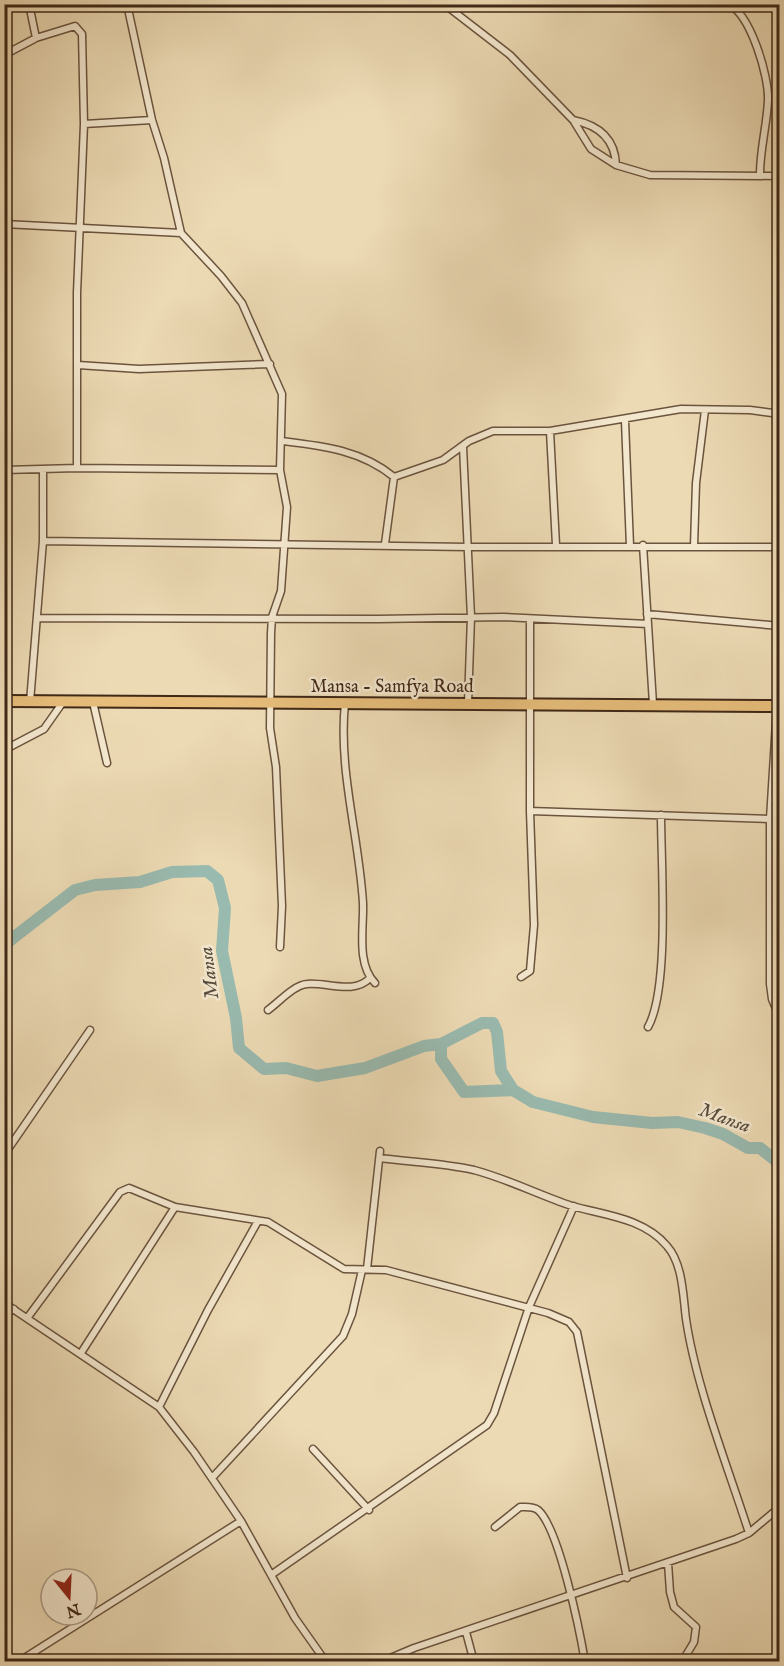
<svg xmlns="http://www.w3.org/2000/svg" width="784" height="1666" font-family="'IM FELL English',serif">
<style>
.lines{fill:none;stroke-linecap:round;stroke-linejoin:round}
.river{stroke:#99baaf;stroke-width:12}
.street-casing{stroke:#6b543e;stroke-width:9}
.primary-casing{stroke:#402817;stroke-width:14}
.street{stroke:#f3e7ce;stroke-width:6}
.primary{stroke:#e6bd7a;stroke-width:10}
.labels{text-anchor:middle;stroke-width:5;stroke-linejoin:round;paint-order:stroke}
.street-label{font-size:18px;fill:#402817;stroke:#f3e7ce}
.water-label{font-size:20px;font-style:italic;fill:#564c3d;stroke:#f3e7ce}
</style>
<rect width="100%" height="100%" fill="#ecdab4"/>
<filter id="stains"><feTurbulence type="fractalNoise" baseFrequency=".00333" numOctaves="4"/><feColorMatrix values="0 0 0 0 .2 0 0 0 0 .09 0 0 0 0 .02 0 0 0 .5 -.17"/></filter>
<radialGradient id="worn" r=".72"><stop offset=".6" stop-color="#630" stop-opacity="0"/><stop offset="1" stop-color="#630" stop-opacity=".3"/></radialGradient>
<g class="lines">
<path class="river" d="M4 945 75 890 95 885 140 882 172 872 207 871 218 880 225 908 222 951 236 1018 239 1048 264 1069 286 1068 317 1076 365 1068 424 1046 441 1044 482 1023H493L497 1032 501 1071 513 1090 533 1102 593 1117 652 1123 678 1122 705 1128 723 1134 748 1148H760L780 1164
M441 1044V1059L464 1092 513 1090"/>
<defs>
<path id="street" d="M29 4 36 38
M127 4 152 120 164 158 181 233 221 276 242 303 282 394 280 470 287 507 281 591 272 617 271 633 270 728 276 767 282 906 280 947
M444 4 510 55 573 120 591 149 616 165 650 175 780 176
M728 4C751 14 769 77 768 100 767 125 760 149 760 174
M4 55 36 38 75 26 82 34 84 124 77 293V468L4 470
M573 120C598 125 615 138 616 165
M84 124 152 120
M4 224 181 233
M78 365 139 369 270 364
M625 421 630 546
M550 431 556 545
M282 441C323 446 361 450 394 477
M463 447 471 617 468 703
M77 468 280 470
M394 477 443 460 469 441 493 431H550L681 409 750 410 780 414
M43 541 468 547H780
M385 544 394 477
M643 545 653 704
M694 546 696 483 705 410
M647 614 780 626
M37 618 378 619 503 617 648 624
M30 702 43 541V470
M93 702 107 763
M345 703C338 770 359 836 363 903 364 927 356 964 375 983
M777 706 770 819V984L772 999 780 1018
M4 750 44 729 63 702
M530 811 770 819
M521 977 530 971 534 925 530 811V619
M268 1010C279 1002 294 985 307 984 327 982 354 995 370 978
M648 1027C670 988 661 864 661 815
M4 1155 90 1030
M380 1158C410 1162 444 1163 474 1170 508 1179 539 1195 572 1206 604 1215 644 1218 667 1246 683 1264 683 1296 686 1319 696 1387 728 1467 749 1533
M367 1269 380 1151
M4 1303 159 1407 194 1452 241 1521 295 1618 326 1662
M4 1315 14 1309
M28 1317 120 1192 129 1188 175 1207 268 1222 344 1269 386 1270 548 1313 569 1322 577 1332 627 1578
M81 1353 175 1207
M159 1407 208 1310 258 1221
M313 1449 369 1510
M212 1478 343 1336 352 1314 362 1270
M495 1527 520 1507C526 1507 533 1506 538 1510 559 1528 580 1632 585 1662
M668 1563 670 1592 674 1607 696 1627 694 1642 682 1662
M271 1575 487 1425 494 1413 529 1307 574 1206
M466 1632 474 1662
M18 1662 241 1521
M381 1662 414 1648 736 1539 749 1533 780 1507"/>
<path id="primary" d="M4 701 780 706"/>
</defs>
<use href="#street" class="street-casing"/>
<use href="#primary" class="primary-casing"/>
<use href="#street" class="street"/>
<use href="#primary" class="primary"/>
</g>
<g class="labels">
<g class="street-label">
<text x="392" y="692">Mansa - Samfya Road</text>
</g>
<g class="water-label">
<text transform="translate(208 973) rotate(-97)" y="7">Mansa</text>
<text transform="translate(725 1117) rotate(20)" y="7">Mansa</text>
</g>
</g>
<rect width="784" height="1666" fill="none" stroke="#ecdab4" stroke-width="24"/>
<rect x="6" y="6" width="772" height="1654" fill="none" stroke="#402817" stroke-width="3"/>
<rect x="12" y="12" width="760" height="1642" fill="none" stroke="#402817" stroke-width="1.5"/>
<g transform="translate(69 1597) rotate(162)"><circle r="28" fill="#f3e7ce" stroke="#ab9b85" stroke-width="1.5"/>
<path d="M0-4.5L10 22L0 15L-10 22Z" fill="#8f2418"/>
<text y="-9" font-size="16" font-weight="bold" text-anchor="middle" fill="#402817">N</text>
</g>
<rect width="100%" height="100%" filter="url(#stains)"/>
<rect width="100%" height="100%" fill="url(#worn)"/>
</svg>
